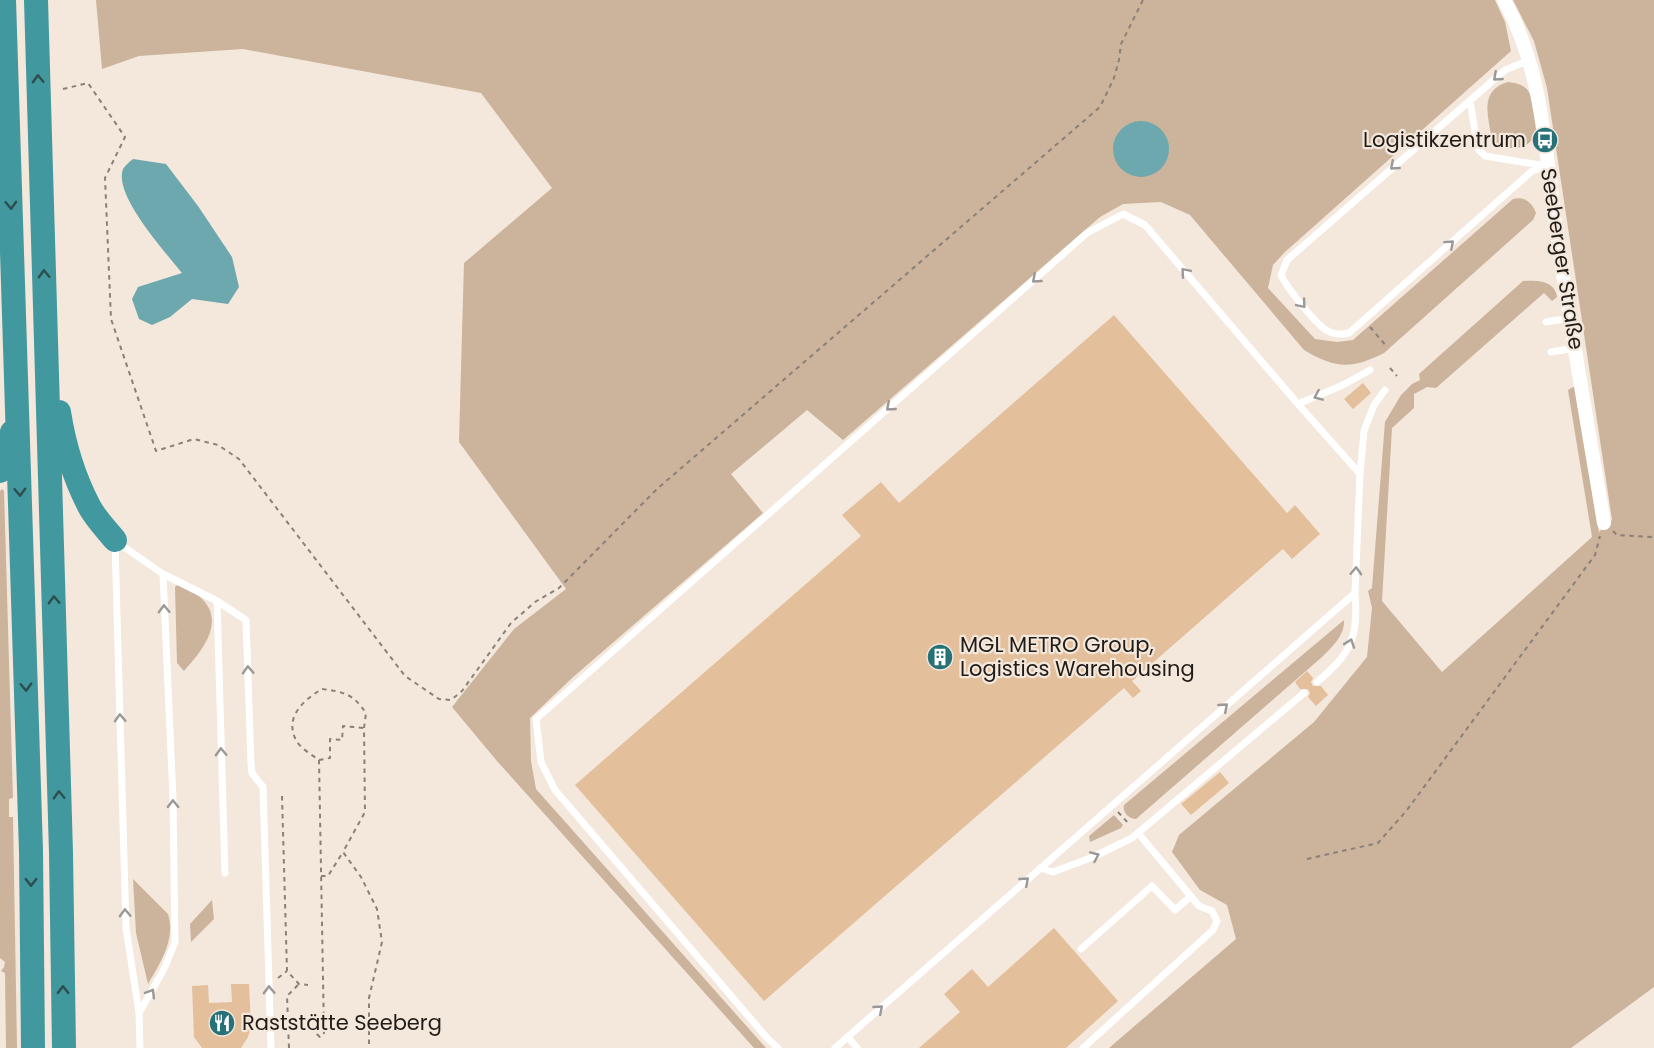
<svg xmlns="http://www.w3.org/2000/svg" width="1654" height="1048" font-family="Poppins,sans-serif">
<style>
.green{fill:#cbb39c}
.water{fill:#6ca8ad}
.building{fill:#e3bf9c}
.lines{fill:none;stroke-linecap:round;stroke-linejoin:round}
.path{stroke:#898078;stroke-width:2;stroke-dasharray:4.5 4.5;stroke-linecap:butt}
.service{stroke:#fff;stroke-width:7}
.minor{stroke:#fff;stroke-width:14}
.motorway{stroke:#42989f;stroke-width:24}
.oneway{stroke:#9b9997}
.oneway2{stroke:#2e4e4e}
.labels{text-anchor:middle;stroke-width:4.5;stroke-linejoin:round;paint-order:stroke}
.poi-label{font-size:21px;fill:#201c18;stroke:#f4e7db;text-anchor:start}
.street-label{font-size:21px;fill:#201c18;stroke:#f4e7db}
</style>
<rect width="100%" height="100%" fill="#f4e7db"/>
<path class="green" d="M96 0H1495L1505 22 1511 51 1285 252 1273 265 1268 288 1315 339 1337 342 1353 340 1513 199C1524 196 1532 202 1536 213L1533 220 1384 353C1352 369 1336 369 1304 350L1190 215 1161 202 1123 204 1100 217 843 440 807 410 731 474 763 513 572 678 530 718 531 761 536 789 766 1048H754L497 761 452 707 514 629 566 589 459 442 464 263 552 188 481 93 243 49 139 56 102 69Z
M1513 0H1654V987L1571 1048H1109L1236 939 1227 905 1200 890 1172 852 1179 835 1314 722 1367 657 1372 608 1368 591 1372 588 1385 422 1401 395 1412 384 1420 380 1419 374 1523 281C1536 280 1555 280 1557 297L1552 301 1544 293 1436 388 1427 387 1414 394V408L1392 428 1382 601 1442 672 1592 537 1568 390 1575 386 1599 532 1612 520 1547 88 1534 41Z
M1508 82C1528 84 1531 92 1534 110 1535 116 1537 123 1536 129 1532 153 1506 152 1492 139 1488 117 1479 90 1508 82Z
M2 489 4 491 13 798 9 799V817H13L17 1048H6L5 973 1 971 4 967 5 962 0 958V491Z
M179 584C186 588 194 592 200 597 227 621 202 651 184 671L177 663 175 587Z
M1344 620C1345 635 1332 647 1322 657L1136 819C1129 819 1122 812 1124 805Z
M1114 815 1123 825 1121 828 1090 842 1089 836Z
M133 879 168 914C176 940 160 963 148 984L136 933Z
M212 900 214 919 191 942 190 924Z"/>
<path class="water" d="M1113 149a28 28 0 1 1 56 0a28 28 0 1 1-56 0Z
M133 159 166 164 198 206 232 257 239 287 228 304 192 299 170 317 152 325 139 319 132 299 138 287 182 273C166 253 113 195 123 169 125 166 130 161 133 159Z"/>
<path class="building" d="M1114 315 1287 513 1295 505 1320 534 1292 559 1283 549 1132 681 1141 691 1133 698 1124 688 764 1001 575 785 861 536 842 515 881 482 899 503Z
M1363 383 1371 393 1353 409 1344 399Z
M1307 671 1313 678 1311 682 1313 686H1321L1328 695 1316 706 1308 697 1310 693 1308 689H1300L1295 682Z
M1220 772 1229 783 1191 815 1181 804Z
M1054 928 1118 1001 1066 1048H919L960 1012 944 994 972 969 988 987Z
M231 984H249L251 1028 248 1037 241 1048H202L194 1037 192 986 208 985 209 1003 232 1002Z"/>
<g class="lines">
<path class="path" d="M63 89 88 83 125 137 105 178 111 319 156 451 194 439 218 445 239 459 405 676 439 699 451 700 462 691 511 623 535 602 559 588 657 489 1100 107 1114 78 1119 60 1121 44 1143 0
M1370 327 1387 347
M1390 368 1397 376
M1613 531 1617 535 1654 537
M319 760 330 758V739L342 740 343 726 364 728
M282 796 287 971 299 984 308 985
M1118 812 1130 825
M1307 859 1378 843 1407 810 1595 555 1600 536
M321 876H328L343 852
M278 978 287 971
M310 1028 320 1037 324 1033 319 760C311 754 299 748 295 738 285 716 305 699 322 689 345 692 353 694 366 713L364 728 365 812 343 852 361 877 377 909 382 942 369 998V1048
M289 1048 287 996 299 984"/>
<path class="service" d="M1530 60 1505 70 1287 260 1281 275C1287 288 1314 322 1326 330 1334 335 1341 335 1349 333L1532 171 1548 166
M1470 101 1478 149 1485 156 1546 166
M1546 322 1570 318
M1551 352 1575 348
M1298 404 1360 474
M117 542 163 574 173 799 175 942 164 969 139 1013 140 1048
M115 543 126 928 139 1013
M163 574 217 601 246 620 251 763 252 773 263 787 271 1048
M217 601 225 873
M1317 682C1351 654 1359 637 1355 593
M1040 868 1053 872 1093 857 1132 838 1304 693
M1081 949 1152 886 1175 910 1191 896
M848 1037 857 1048
M778 1048 768 1039 555 790 541 762 536 719 1087 233 1123 214 1145 225 1298 404 1343 385 1370 370
M835 1048 1355 593 1360 474 1364 431 1374 405 1385 390
M1083 1048 1213 930 1217 921 1212 911 1199 906 1138 833"/>
<path class="minor" d="M1504 0C1544 72 1545 155 1557 234 1571 331 1588 427 1604 523"/>
<path class="motorway" d="M4 0 31 851 33 1048
M36 0 61 853 64 1048
M59 412C64 444 74 477 89 506 95 518 106 529 115 540
M0 471 12 432"/>
</g>
<defs><path id="oneway-chevron" d="M-2-3.5L2.5 0L-2 3.5" fill="none" stroke-width="1.6" stroke-linecap="round" stroke-linejoin="round" transform="scale(1.5)"/></defs>
<g class="oneway">
<use href="#oneway-chevron" transform="translate(1497 77) rotate(139)"/>
<use href="#oneway-chevron" transform="translate(1394 166) rotate(139)"/>
<use href="#oneway-chevron" transform="translate(1450 244) rotate(-42)"/>
<use href="#oneway-chevron" transform="translate(1185 272) rotate(-131)"/>
<use href="#oneway-chevron" transform="translate(1036 279) rotate(139)"/>
<use href="#oneway-chevron" transform="translate(1302 304) rotate(50)"/>
<use href="#oneway-chevron" transform="translate(1318 396) rotate(157)"/>
<use href="#oneway-chevron" transform="translate(890 407) rotate(139)"/>
<use href="#oneway-chevron" transform="translate(1356 571) rotate(-88)"/>
<use href="#oneway-chevron" transform="translate(164 609) rotate(-92)"/>
<use href="#oneway-chevron" transform="translate(1350 643) rotate(-71)"/>
<use href="#oneway-chevron" transform="translate(248 670) rotate(-92)"/>
<use href="#oneway-chevron" transform="translate(1224 707) rotate(-41)"/>
<use href="#oneway-chevron" transform="translate(120 718) rotate(-92)"/>
<use href="#oneway-chevron" transform="translate(221 752) rotate(-92)"/>
<use href="#oneway-chevron" transform="translate(173 804) rotate(-91)"/>
<use href="#oneway-chevron" transform="translate(1095 856) rotate(-24)"/>
<use href="#oneway-chevron" transform="translate(1025 881) rotate(-41)"/>
<use href="#oneway-chevron" transform="translate(125 913) rotate(-92)"/>
<use href="#oneway-chevron" transform="translate(269 990) rotate(-92)"/>
<use href="#oneway-chevron" transform="translate(151 993) rotate(-59)"/>
<use href="#oneway-chevron" transform="translate(879 1009) rotate(-41)"/>
</g>
<g class="oneway2">
<use href="#oneway-chevron" transform="translate(38 79) rotate(-92)"/>
<use href="#oneway-chevron" transform="translate(11 205) rotate(88)"/>
<use href="#oneway-chevron" transform="translate(44 274) rotate(-92)"/>
<use href="#oneway-chevron" transform="translate(20 492) rotate(88)"/>
<use href="#oneway-chevron" transform="translate(54 600) rotate(-92)"/>
<use href="#oneway-chevron" transform="translate(26 687) rotate(88)"/>
<use href="#oneway-chevron" transform="translate(59 795) rotate(-92)"/>
<use href="#oneway-chevron" transform="translate(31 882) rotate(90)"/>
<use href="#oneway-chevron" transform="translate(63 990) rotate(-91)"/>
</g>
<defs>
<symbol id="bus-disc" viewBox="-11 -11 22 22"><circle r="9.5" fill="#277278" stroke="#f4e7db"/><path d="M-5-6H5V4H4V6H2V4H-2V6H-4V4H-5ZM-3.5-4V0h7V-4ZM-3.5 1.2v1.5H-2V1.2ZM2 1.2v1.5H3.5V1.2Z" fill="#fff"/></symbol>
<symbol id="building-disc" viewBox="-11 -11 22 22"><circle r="9.5" fill="#277278" stroke="#f4e7db"/><path d="M-4-6H4V6H1V3H-1V6H-4ZM-2.5-4.3h1.7v1.8h-1.7ZM.8-4.3h1.7v1.8H.8ZM-2.5-1h1.7V.8h-1.7ZM.8-1h1.7V.8H.8Z" fill="#fff"/></symbol>
<symbol id="restaurant-disc" viewBox="-11 -11 22 22"><circle r="9.5" fill="#277278" stroke="#f4e7db"/><path d="M-5-6h1v4h1v-4h1v4h1v-4h1v5L-1.5 .5V6h-2V.5L-5-1ZM5-6V6H3V1.5H1.5Q1.5-4 5-6Z" fill="#fff"/></symbol>
</defs>
<g fill-rule="evenodd">
<use href="#bus-disc" x="1530" y="125" width="30" height="30"/>
<use href="#building-disc" x="925" y="642" width="30" height="30"/>
<use href="#restaurant-disc" x="207" y="1008" width="30" height="30"/>
</g>
<g class="labels">
<g class="poi-label">
<text x="1526" y="147" text-anchor="end">Logistikzentrum</text>
<text x="960" y="652">MGL METRO Group,<tspan x="960" dy="24">Logistics Warehousing</tspan></text>
<text x="242" y="1030">Raststätte Seeberg</text>
</g>
<g class="street-label">
<text transform="translate(1562 259) rotate(81)" y="7">Seeberger Straße</text>
</g>
</g>
</svg>
